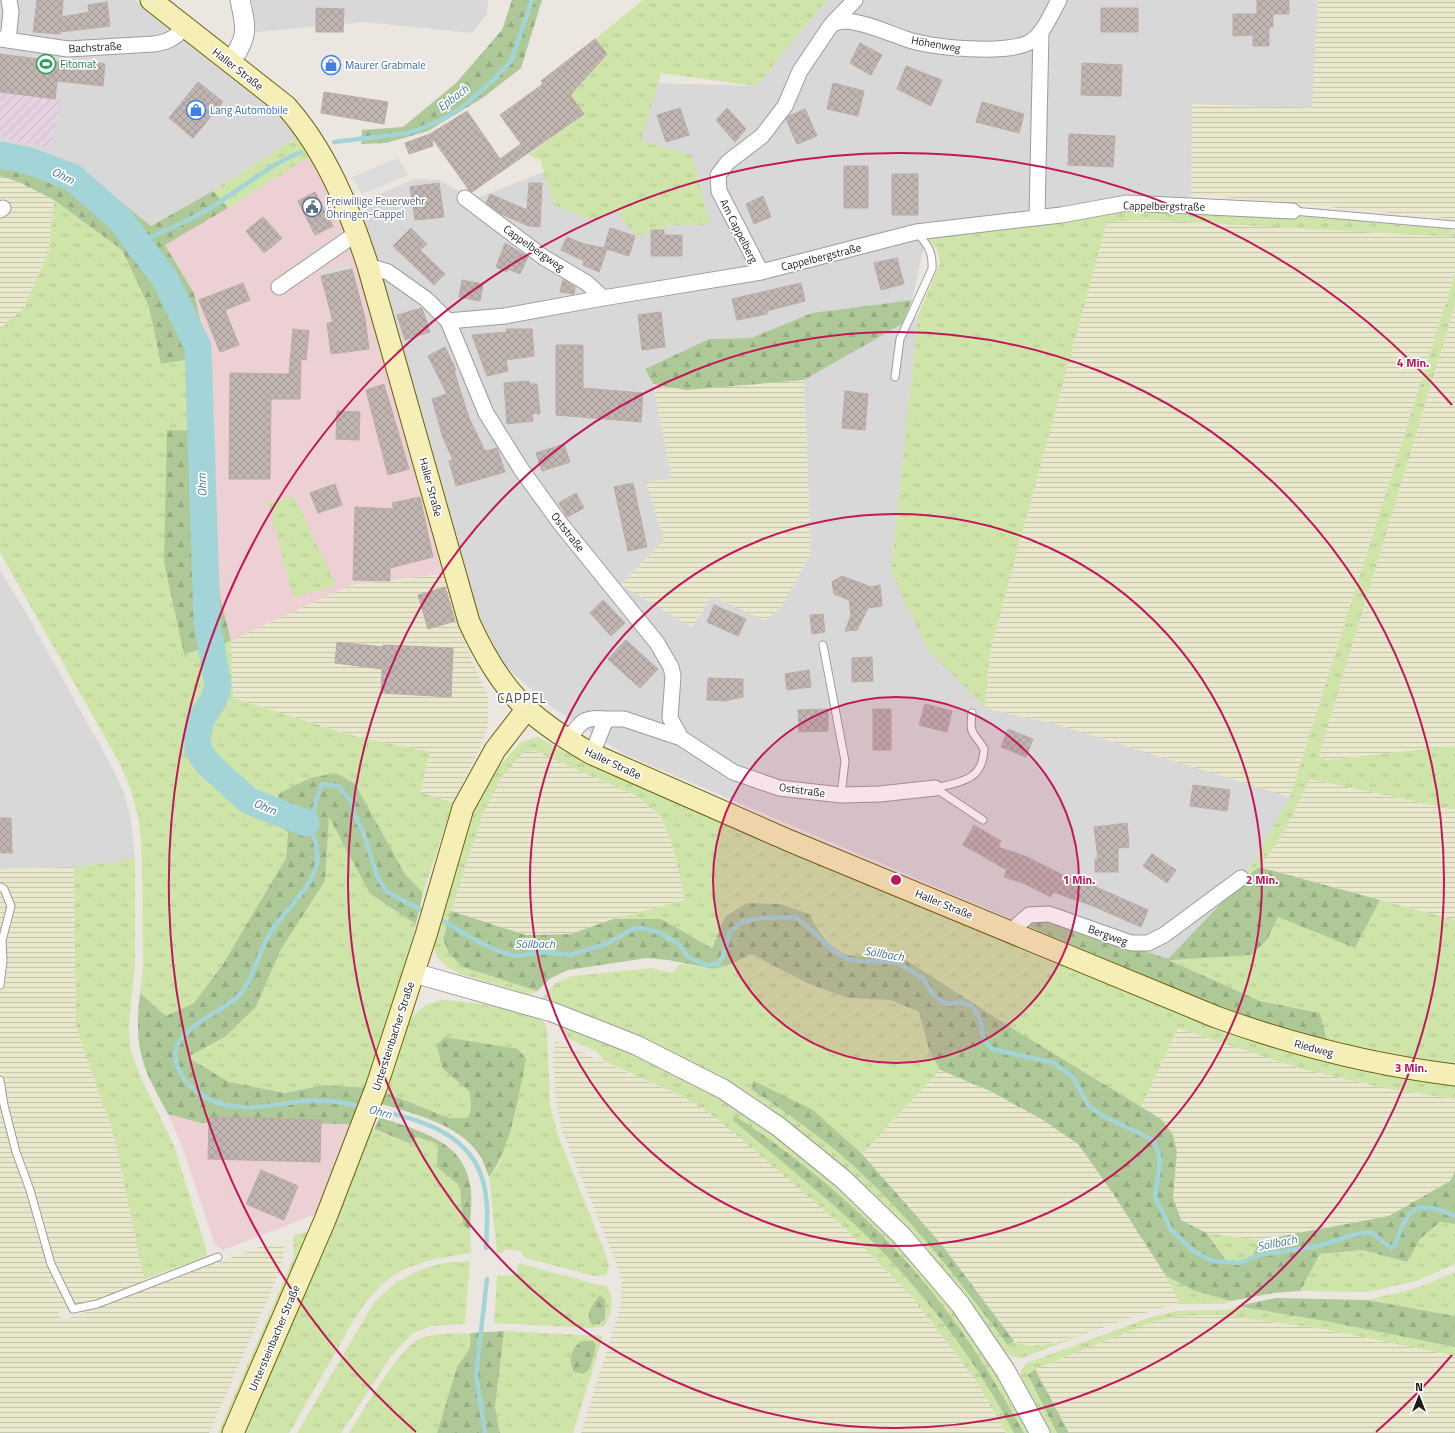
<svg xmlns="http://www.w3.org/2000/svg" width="1455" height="1433" font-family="'Titillium Web',sans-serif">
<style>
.residential{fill:#d9d8d8}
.commercial{fill:#ecd0d3}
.industrial{fill:url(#industrial-furrows)}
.farmland{fill:url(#farmland-rules)}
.grass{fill:url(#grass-tufts)}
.forest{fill:url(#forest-firs)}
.parking{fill:#dbdbdb}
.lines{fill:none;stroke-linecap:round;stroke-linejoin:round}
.stream{stroke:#a3d4d7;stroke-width:4.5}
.river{stroke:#a3d4d7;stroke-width:27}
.building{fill:url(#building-cross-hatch);stroke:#bcaba4}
.service-casing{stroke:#9c9c9c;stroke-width:9}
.minor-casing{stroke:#9c9c9c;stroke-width:17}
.tertiary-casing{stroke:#9c9c9c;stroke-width:21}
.secondary-casing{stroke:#69640b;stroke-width:23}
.service{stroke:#fff;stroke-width:7}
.minor{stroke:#fff;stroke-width:15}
.tertiary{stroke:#fff;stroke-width:19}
.secondary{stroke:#f5eeb6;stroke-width:21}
.ring{fill:none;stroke:#c2185b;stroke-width:2}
.labels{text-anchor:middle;stroke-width:3.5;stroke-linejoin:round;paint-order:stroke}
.street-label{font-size:11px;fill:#1b1b1b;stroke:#fff}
.leisure-label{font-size:11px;fill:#27864d;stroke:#fff;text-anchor:start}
.shop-label{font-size:11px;fill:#366cbe;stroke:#fff;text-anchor:start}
.service-label{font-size:11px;fill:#4e5e75;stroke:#fff;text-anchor:start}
.water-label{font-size:12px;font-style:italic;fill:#487a94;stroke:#fff}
.quarter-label{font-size:13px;letter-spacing:1px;fill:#4e4e4e;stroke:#fff}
.centre{fill:#c2185b;stroke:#fff;stroke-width:2}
.ring-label{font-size:12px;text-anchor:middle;font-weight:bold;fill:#c2185b;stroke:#fff;stroke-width:3.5;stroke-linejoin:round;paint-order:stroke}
</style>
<defs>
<pattern id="industrial-furrows" width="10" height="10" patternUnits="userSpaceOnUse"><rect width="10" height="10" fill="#e5d3e4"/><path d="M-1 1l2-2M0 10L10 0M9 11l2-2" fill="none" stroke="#c4b5c3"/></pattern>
<pattern id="farmland-rules" width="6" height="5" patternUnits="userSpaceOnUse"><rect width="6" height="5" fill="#eae8cc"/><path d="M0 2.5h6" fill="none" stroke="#c8c6af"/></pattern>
<pattern id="grass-tufts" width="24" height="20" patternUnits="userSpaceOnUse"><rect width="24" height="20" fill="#cfe4a8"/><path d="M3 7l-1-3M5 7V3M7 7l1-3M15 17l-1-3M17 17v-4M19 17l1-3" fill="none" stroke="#b1c390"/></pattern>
<pattern id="forest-firs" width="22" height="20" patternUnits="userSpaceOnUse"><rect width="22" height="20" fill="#aec997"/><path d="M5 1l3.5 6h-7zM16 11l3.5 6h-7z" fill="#95ac82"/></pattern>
<pattern id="building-cross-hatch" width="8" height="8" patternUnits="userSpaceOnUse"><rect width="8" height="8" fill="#c0b5b1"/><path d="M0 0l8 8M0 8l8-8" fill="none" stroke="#a49b98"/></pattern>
</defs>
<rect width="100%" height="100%" fill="#ece6e1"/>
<path class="residential" d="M0 0H135L272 106 299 136 213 191 151 226 80 169 23 148 0 145Z
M252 0H488L487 14 472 33 365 22 256 32Z
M827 0H1318L1313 108 1191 194 1192 211 926 236 912 300 813 313 751 338 709 339 645 369 653 384 672 479 647 482 664 540 621 585 692 627 712 596 811 553 804 380 918 315 891 572 985 708 1056 724 1290 797 1243 880 1168 959 1128 945 1025 925 622 753 553 708 503 665 473 603 354 205 415 179 439 180 474 199 566 163 655 83 756 86Z
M0 571 25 611 112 767 124 793 131 820 135 859 74 867 0 869Z"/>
<path class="commercial" d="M311 156 355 248 444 574 351 585 231 641 220 596 210 431 208 356 194 293 165 245 228 208Z
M168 1114 201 1123 354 1124 319 1213 223 1250 215 1245 182 1146Z"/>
<path class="industrial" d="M0 92 62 100 50 148 0 138Z"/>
<path class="farmland" d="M1318 0H1455V219L1191 194 1192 104 1312 108Z
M0 176 19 182 54 200 49 250 25 307 0 329Z
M1148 220 1455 237V274L1290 797 1056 724 985 708 990 651 1107 222Z
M1455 305V746L1326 760 1319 755Z
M804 380 811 553 784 603 765 621 712 596 692 627 621 585 664 540 646 482 672 479 653 384 686 390Z
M444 574 471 658 488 697V724L481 746 453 803 420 793 430 752 354 736 233 698 231 641 351 585Z
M535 751 637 796 659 816 674 850 685 901 613 919 571 934 526 935 451 911 483 814 501 778 523 752Z
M1310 779 1455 810V920L1259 867 1283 834Z
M74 867 76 1026 115 1139 147 1285 73 1309H57L62 1321 271 1243H279L283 1247 284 1255 279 1273 209 1433H0V869Z
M1178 1028 1298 1068 1384 1088 1455 1099V1172L1450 1181 1389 1216 1260 1240 1206 1233 1181 1220 1173 1197 1177 1152 1141 1107Z
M555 1041 686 1098 718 1119 846 1229 912 1297 978 1383 1006 1433H581L620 1308 622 1285 618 1267 563 1133 556 1102 553 1056Z
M940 1070 989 1091 1043 1120 1078 1144 1112 1192 1166 1276 1180 1304 1156 1309 1090 1332 1040 1346H1026L1014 1341 942 1245 862 1154Z
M1221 1315 1324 1329 1455 1356V1433H1069L1035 1369 1151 1322 1180 1316Z"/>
<path class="grass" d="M643 0H827L756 86 661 73 641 141 692 155 710 225H670L636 236 617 211 595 221 554 205 540 159 528 155 584 114 570 95 607 54 595 39Z
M299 136 311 156 228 208 213 191Z
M54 200 122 250 149 307 161 364 208 356 210 431H167L184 654 231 641 233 698 354 736 430 752 420 792 453 803 423 893 405 874 355 784 288 832 286 858 223 964 194 1003 166 1016 140 993 143 969 142 859 139 820 131 790 120 764 0 552V329L25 307 49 250Z
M1128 208 1314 217 1448 229 1455 232V237L1148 220 1107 222 990 651 985 708 927 648 891 572 918 315 940 263 937 250 926 236Z
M1455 274V305L1319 755 1326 760 1455 746V810L1310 779 1283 834 1259 867 1243 880 1290 797Z
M294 497 336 586 293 597 268 501Z
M538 737 590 766 1212 1024 1455 1081V1099L1384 1088 1298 1068 1178 1028 1141 1107 1015 1030 892 951C882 953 871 957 861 957 832 955 822 937 809 914L781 904 747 903 725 915 712 948 661 919H613L685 900 674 850 660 816 637 796 535 751 523 752 501 778 483 814 451 911 443 939 463 967 537 991 530 995 461 974 447 967 437 957 433 946 445 899 473 812 495 771 521 742Z
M329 816 370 894 416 924 403 975 368 1088 324 1085 285 1093 229 1082 186 1057 225 1037 256 1007 280 951 325 881Z
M135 859V965L129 1024 130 1047 140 1076 174 1146 207 1252 206 1257 144 1279 115 1139 76 1026 74 867Z
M1380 900 1455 920V1064L1390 1054 1327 1040 1320 1013 1260 1001 1168 959 1251 955 1267 940 1278 917 1355 948Z
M751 954 809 984 848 998 891 1000 919 1012 929 1050 940 1070 862 1154 813 1110 751 1089C789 1115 828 1141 862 1174 917 1225 962 1285 1008 1344L1014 1341C1037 1353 1066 1339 1090 1332L1022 1358 1010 1356 1003 1352 783 1123 540 1000 556 983 572 976 651 968 672 973 681 964 714 969 736 962Z
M441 1000C469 1001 520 1008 544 1022L547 1029 550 1104 557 1133 602 1245 609 1265 607 1275 594 1276 525 1258 521 1251 505 1249 503 1253H497L489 1177 499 1164 514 1113 442 1068 470 1092 471 1108 468 1118H449L382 1092 407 1021 426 1005Z
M562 1025 632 1051 721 1098 775 1134 839 1185 899 1242 955 1310 999 1373 1032 1433H1006L978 1383 912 1297 846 1229 718 1119 686 1098 606 1062 596 1051 571 1040 558 1027Z
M369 1128 411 1144 417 1137 439 1144 437 1167 460 1186 463 1225 470 1230 471 1253C445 1257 415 1261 393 1276 365 1295 348 1330 332 1359 317 1384 303 1408 289 1433H241Z
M1440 1222 1455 1224V1264L1416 1281 1367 1292 1300 1291 1320 1254 1362 1250 1407 1262 1420 1239Z
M305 1232 310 1235 225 1433H218L294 1257 293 1236Z
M1206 1233 1260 1240 1252 1257 1241 1261 1226 1260Z
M470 1261 465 1324 431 1326 413 1333 392 1355 341 1433H297L375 1301 397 1282 422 1269 444 1263Z
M518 1263 607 1287C615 1298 612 1316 604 1326L592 1328 494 1323 497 1276 517 1275Z
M1455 1272V1316L1367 1300 1417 1288Z
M1166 1276 1195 1291 1231 1301 1224 1304H1180Z
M1237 1306 1325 1321 1455 1347V1356L1324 1329 1221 1315 1180 1316 1152 1322 1035 1369 1028 1375 1057 1433H1050L1021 1380V1371L1027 1363 1154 1316 1178 1311 1225 1310Z
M504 1331 603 1336 573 1433H500L495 1407Z
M471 1333 470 1348 457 1367 437 1433H349C364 1410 395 1355 416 1341 430 1332 455 1334 471 1333Z"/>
<path class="forest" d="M512 0H542L521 68 484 97 428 131 386 143 361 144 362 130 403 127 456 83 502 30Z
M0 145 23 148 80 169 151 226 213 191 228 208 165 245 194 293 208 356 161 364 149 307 122 250 54 200 19 182 0 176Z
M912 300 902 324 804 380 686 390 653 384 645 369 709 339 751 338 812 313Z
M167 430 210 431 220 596 231 641 184 654 164 562Z
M336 773 355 784 405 874 423 893 416 924 370 894 329 817 325 881 280 951 256 1007 225 1037 187 1057 229 1082 285 1093 324 1085 368 1088 354 1124 201 1123 168 1114C141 1065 134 1050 140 993L166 1016 194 1003 223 964 286 858 288 832 270 820 280 793 310 778Z
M1259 867 1380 900 1355 948 1278 917 1267 940 1251 955 1169 960 1260 1001 1320 1013 1327 1040 1258 1021 1210 1003 1025 925 1030 920 1050 918 1168 959 1243 880Z
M747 903 781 904 809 914C822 937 832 955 861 957 871 957 882 953 892 951L1015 1030 1161 1119 1173 1135 1177 1152 1173 1197 1181 1220 1206 1233 1226 1260 1241 1261 1252 1257 1260 1240 1389 1216 1450 1181 1455 1172V1224L1440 1222 1420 1239 1407 1262 1362 1250 1320 1254 1300 1291 1274 1293 1231 1301 1195 1291 1166 1276 1112 1192 1078 1144 1043 1120 990 1091 940 1070 929 1050 919 1012 891 1000 848 998 809 984 751 954 736 962 714 969 668 960 647 958 568 970 551 978 537 991 463 967 449 953 443 939 451 911 526 935 571 934 613 919H661L712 948 725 916Z
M445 1037 518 1049 526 1059C518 1097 512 1146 489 1177 486 1170 484 1161 479 1154 457 1123 416 1115 382 1104L386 1093 449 1118H468L471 1108 470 1092 442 1068 437 1045Z
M754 1081 813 1110 862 1154 942 1245 1014 1341 1008 1345C962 1285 917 1225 862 1174 828 1141 789 1115 751 1089Z
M735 1116C818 1170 893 1237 951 1317 979 1354 1001 1393 1024 1433H1014C976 1358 914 1279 852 1222 814 1187 772 1154 733 1120Z
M380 1117C417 1131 462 1139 470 1184 473 1198 470 1215 470 1230L463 1225 460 1186 437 1167 438 1144 417 1137 411 1144 374 1129Z
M600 1295 605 1300V1319L599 1324 592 1325C584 1315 593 1303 600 1295Z
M1276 1298 1367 1300 1455 1316V1347L1325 1321 1237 1306Z
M504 1331 495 1407 500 1433H437L457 1367 470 1348 471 1333Z
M581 1341H593L596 1346 590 1368 584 1374 574 1372C568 1359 570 1351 581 1341Z
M1035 1369 1069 1433H1057L1028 1375Z"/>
<path class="parking" d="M398 158 408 175 362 194 352 177Z
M321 245 327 253 311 265 305 256Z
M350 262 352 269 321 276 320 270Z"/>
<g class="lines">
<path class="stream" d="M334 142 409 133 444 119 466 104 489 84 511 61 532 0
M139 242C165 231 191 220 215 205 244 187 269 165 301 152
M436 917 479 942 501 952 515 956 543 952 570 955 606 944 633 929 642 928 660 933 679 944 688 957 706 965 718 964 723 956 730 932 742 922 762 918 795 917 806 925 833 951 848 959 859 961 897 962 923 978 933 995 941 1001 948 1004 960 1002 972 1006 980 1019 984 1040 992 1049 1054 1063 1072 1076 1089 1106 1101 1115 1153 1140 1158 1151 1160 1162 1155 1197 1171 1230 1195 1252 1213 1261 1240 1263 1259 1255 1319 1246 1356 1234 1371 1232 1391 1248 1395 1245C1408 1207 1415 1199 1455 1216
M363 1107C343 1102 322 1099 303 1101 275 1104 250 1112 222 1104 208 1101 191 1089 183 1077 154 1034 214 1019 237 997 254 981 257 955 269 935 282 913 313 887 317 863 319 849 314 833 306 823L313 818 316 800 322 784 338 786 352 802 354 814 363 832 378 878 387 892 427 913
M374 1109C418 1120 469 1131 483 1181 489 1202 487 1227 486 1248
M485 1433 476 1375 487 1279"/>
<path class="river" d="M0 155 29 161 72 177 119 218 165 279 198 347 207 621 218 686 213 701 203 716 197 733 198 750 208 764 249 801 306 823"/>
</g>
<path class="building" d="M37 0H63L62 17 89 12 88 5 107 2 110 26 60 32V34L33 32Z
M1257 0H1289V14H1273V27H1269V46H1253V35L1233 36V14H1257Z
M316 8 344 9 343 32H316Z
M1101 8H1138V32H1101Z
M595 39 607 54 570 95 584 114 472 192 469 190 432 138 433 146 409 154 405 143 430 134 467 111 500 159 521 144 500 115 543 84 541 81Z
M860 43 882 55 871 75 850 63Z
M0 54 77 64 78 61 105 64 103 86 57 81 55 99 0 92Z
M1082 63 1122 65 1121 96 1081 95Z
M906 66 942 80 931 106 897 89Z
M198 82 223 102 193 138 169 118Z
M833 83 864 91 858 116 827 109Z
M324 92 388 102 384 124 321 113Z
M982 102 1024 114 1019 133 976 122Z
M680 108 689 135 666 142 657 115Z
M727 108 746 129 735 142 716 120Z
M805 109 817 136 797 144 786 119 789 116Z
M1069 134 1115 136 1113 167 1068 165Z
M844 166H868V208H844Z
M892 174H918V215H892Z
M439 183 444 217 415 220 410 187Z
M529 183H542L540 227 529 226 501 214 486 203 490 194 527 210Z
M315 192 333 226 315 235 298 201Z
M763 196 771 217 754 224 746 204Z
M263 217 282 238 264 253 246 231Z
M411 228 427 244 420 250 445 274 434 285 393 246Z
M610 228 635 236 629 256 607 249 599 272 583 265 584 261 561 250 567 237 584 244 604 248Z
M651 230H664V235H682V256H651Z
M505 243 528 257 520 274 508 269 507 272 496 267Z
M897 258 904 284 881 290 874 263Z
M352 269 365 318 369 349 331 354 327 323 333 322 321 276Z
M563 279 575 287 574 294 560 292Z
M462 280 483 284 480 301 459 297Z
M243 283 250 300 225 310 239 345 220 352 199 300Z
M801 283 805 301 767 311V314L737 320 732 299Z
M422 308 430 332 405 340 397 315Z
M661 312 665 347 642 350 638 315Z
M293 329 309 331 306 360 301 359 300 399H271L270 479H229L230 373 289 374Z
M506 329H532L534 356 506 360 508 371 487 376 472 335 507 332Z
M556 345H583V388L643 393 641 422 556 415Z
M445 347 456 370 454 371 469 418 485 451 497 448 505 472 456 486 449 461 453 460 443 438 432 399 447 394 428 356Z
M529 381 530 384H537L540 414 532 413 533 421 507 424 504 383Z
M384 384 409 469 388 475 366 390Z
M845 391 868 394 865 430 842 428Z
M337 411 360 412 359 440 336 439Z
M564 444 570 462 542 471 536 453Z
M633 483 647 547 628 551 614 487Z
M335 484 342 505 318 513 310 493Z
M576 493 584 508 567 517 559 503Z
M420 497 433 557 390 568V581L353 580 355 507 394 509 392 503Z
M842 576 871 587 880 585 882 606 868 608 857 630 845 631 851 615 849 600 834 594 832 582Z
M445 587 455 621 428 629 418 595Z
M603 600 625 623 611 636 590 613Z
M714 605 746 619 738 636 707 622Z
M823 614 825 632 812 634 810 615Z
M626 640 658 669 640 688 608 659Z
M337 642 383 647V645L453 648 451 697 381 693 382 669 335 663Z
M872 657 873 681 852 682V658Z
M809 670 811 687 787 690 785 674Z
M708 678 743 679V697L728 700V701L707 700Z
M925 704 952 711 947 732 919 725Z
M828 709V731L799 732 798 710Z
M873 709H891V750H873Z
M1008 729 1033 739 1026 757 1001 747Z
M1193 785 1230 790 1227 811 1190 806Z
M0 818H11L12 853H0Z
M1127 823 1129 847 1118 848V872H1095V859H1098L1094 827Z
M974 825 1001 841 998 847 1025 856 1079 883 1080 880 1119 897V901L1121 898 1148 910 1141 927 1093 906 1053 892 1051 897 1023 883 1004 877 1007 870 963 845Z
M1152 854 1176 870 1167 883 1143 866Z
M209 1117 321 1120 320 1162 208 1159Z
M261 1170 298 1186 284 1220 246 1204Z"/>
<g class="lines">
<defs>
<path id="service" d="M1293 211 1455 225
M895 377 900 339 932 269C933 251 928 246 917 232
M823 645 845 761 841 795
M972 713C969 737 974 731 984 749 983 781 960 782 935 788L983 820
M0 887 4 889 11 906 2 941 3 961 0 985
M0 1080 4 1105 16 1152 30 1190 51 1264 73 1309 97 1304 218 1257"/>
<path id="minor" d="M831 25C835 23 841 21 845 21 865 22 888 33 906 39 932 48 1006 55 1030 42 1044 33 1051 14 1059 0
M0 39 68 49 154 44C168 42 175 38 185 27
M8 40 11 12 9 0
M465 198 543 257 587 283 603 298
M0 210 3 208
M1037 217 1041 32
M368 266 388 272 426 299 448 321 505 316 603 298 761 272 916 232 1061 215 1127 203 1293 211
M761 272 719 191 718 175 728 162 762 136 785 106 800 71 831 25 855 0
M279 287 357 233
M448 321 486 413 521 469 560 523 657 643 671 667 673 676 670 718 681 738
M568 740C580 723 583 716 606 719
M592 754 606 719H624L681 738 733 772 779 788 841 795 880 794 935 788
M1011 931 1029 915 1049 914 1131 943H1148L1164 935 1241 878"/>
<path id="tertiary" d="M230 63C248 37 247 30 240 0
M414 973 552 1012 636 1045 723 1089 779 1127 843 1179 902 1236 960 1304 1005 1370 1040 1433"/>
<path id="secondary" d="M151 0 286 106C326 151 349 208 368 266L469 622C500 690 527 717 592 754L790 841 1216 1017C1294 1045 1373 1065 1455 1075
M233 1433 325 1220 376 1088 426 935 463 808 495 750 526 710"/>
</defs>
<use href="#service" class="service-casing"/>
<use href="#minor" class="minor-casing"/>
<use href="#tertiary" class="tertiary-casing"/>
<use href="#secondary" class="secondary-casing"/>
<use href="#service" class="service"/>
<use href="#minor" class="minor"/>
<use href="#tertiary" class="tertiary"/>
<use href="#secondary" class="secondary"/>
</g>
<circle cx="896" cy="880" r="183" fill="#c2185b" fill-opacity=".12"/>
<g class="ring">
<circle cx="896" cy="880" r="183"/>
<circle cx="896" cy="880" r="366"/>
<circle cx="896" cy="880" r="548"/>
<path d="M1452 1355A731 731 0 0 1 1376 1432M416 1432A731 731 0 1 1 1452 405"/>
</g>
<defs>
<symbol id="stadium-ring" viewBox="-11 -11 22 22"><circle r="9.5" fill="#fff" stroke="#2e9e5b" stroke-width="1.5"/><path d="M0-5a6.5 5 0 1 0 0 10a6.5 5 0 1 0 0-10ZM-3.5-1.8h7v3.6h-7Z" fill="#2e9e5b"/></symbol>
<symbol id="shop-ring" viewBox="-11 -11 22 22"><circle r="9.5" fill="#fff" stroke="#3f7fe0" stroke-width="1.5"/><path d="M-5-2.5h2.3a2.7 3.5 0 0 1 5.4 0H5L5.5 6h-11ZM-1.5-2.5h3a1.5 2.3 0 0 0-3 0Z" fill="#3f7fe0"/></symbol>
<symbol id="civic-ring" viewBox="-11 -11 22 22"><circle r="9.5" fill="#fff" stroke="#5c6f8a" stroke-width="1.5"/><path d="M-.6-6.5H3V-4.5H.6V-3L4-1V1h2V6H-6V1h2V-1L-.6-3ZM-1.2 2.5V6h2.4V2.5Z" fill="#5c6f8a"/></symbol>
</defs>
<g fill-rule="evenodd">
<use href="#stadium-ring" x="35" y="53" width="22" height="22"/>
<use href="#shop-ring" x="320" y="54" width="22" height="22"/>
<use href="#shop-ring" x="185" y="99" width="22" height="22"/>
<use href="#civic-ring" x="301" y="196" width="22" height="22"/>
</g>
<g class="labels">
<g class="street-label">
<text transform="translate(936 44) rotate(10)" y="4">Höhenweg</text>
<text transform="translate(95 47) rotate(-3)" y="4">Bachstraße</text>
<text transform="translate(238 69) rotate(38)" y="4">Haller Straße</text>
<text transform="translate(1164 206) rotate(1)" y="4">Cappelbergstraße</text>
<text transform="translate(739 231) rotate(63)" y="4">Am Cappelberg</text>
<text transform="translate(534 248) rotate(35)" y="4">Cappelbergweg</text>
<text transform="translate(821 257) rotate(-14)" y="4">Cappelbergstraße</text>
<text transform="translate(431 487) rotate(75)" y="4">Haller Straße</text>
<text transform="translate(568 532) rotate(52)" y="4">Oststraße</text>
<text transform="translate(613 763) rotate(25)" y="4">Haller Straße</text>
<text transform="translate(802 790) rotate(8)" y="4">Oststraße</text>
<text transform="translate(944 904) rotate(22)" y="4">Haller Straße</text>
<text transform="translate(1108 935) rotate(19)" y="4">Bergweg</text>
<text transform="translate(393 1036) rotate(-72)" y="4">Untersteinbacher Straße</text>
<text transform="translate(1314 1048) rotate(15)" y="4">Riedweg</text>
<text transform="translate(274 1338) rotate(-67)" y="4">Untersteinbacher Straße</text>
</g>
<g class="leisure-label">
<text x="60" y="68">Fitomat</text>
</g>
<g class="shop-label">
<text x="345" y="69">Maurer Grabmale</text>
<text x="210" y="114">Lang Automobile</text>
</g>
<g class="service-label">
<text x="326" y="205">Freiwillige Feuerwehr<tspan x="326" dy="13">Öhringen-Cappel</tspan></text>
</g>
<g class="water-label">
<text transform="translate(453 98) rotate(-37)" y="4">Epbach</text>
<text transform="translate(63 176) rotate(26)" y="4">Ohrn</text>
<text transform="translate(202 485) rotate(-92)" y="4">Ohrn</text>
<text transform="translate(265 807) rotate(22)" y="4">Ohrn</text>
<text x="535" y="948">Söllbach</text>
<text transform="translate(884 954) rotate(9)" y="4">Söllbach</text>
<text transform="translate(380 1112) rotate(15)" y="4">Ohrn</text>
<text transform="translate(1277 1243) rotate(-11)" y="4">Söllbach</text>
</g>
<g class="quarter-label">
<text x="522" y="703">CAPPEL</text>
</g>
</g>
<circle cx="896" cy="880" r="6" class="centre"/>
<g class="ring-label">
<text x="1413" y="367">4 Min.</text>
<text x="1079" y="884">1 Min.</text>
<text x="1262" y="884">2 Min.</text>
<text x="1411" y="1072">3 Min.</text>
</g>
<g transform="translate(1419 1397)" stroke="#ffffff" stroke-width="3" paint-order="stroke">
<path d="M0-3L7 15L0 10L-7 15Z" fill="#1b1b1b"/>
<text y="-6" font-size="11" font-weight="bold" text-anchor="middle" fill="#1b1b1b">N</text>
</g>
</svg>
